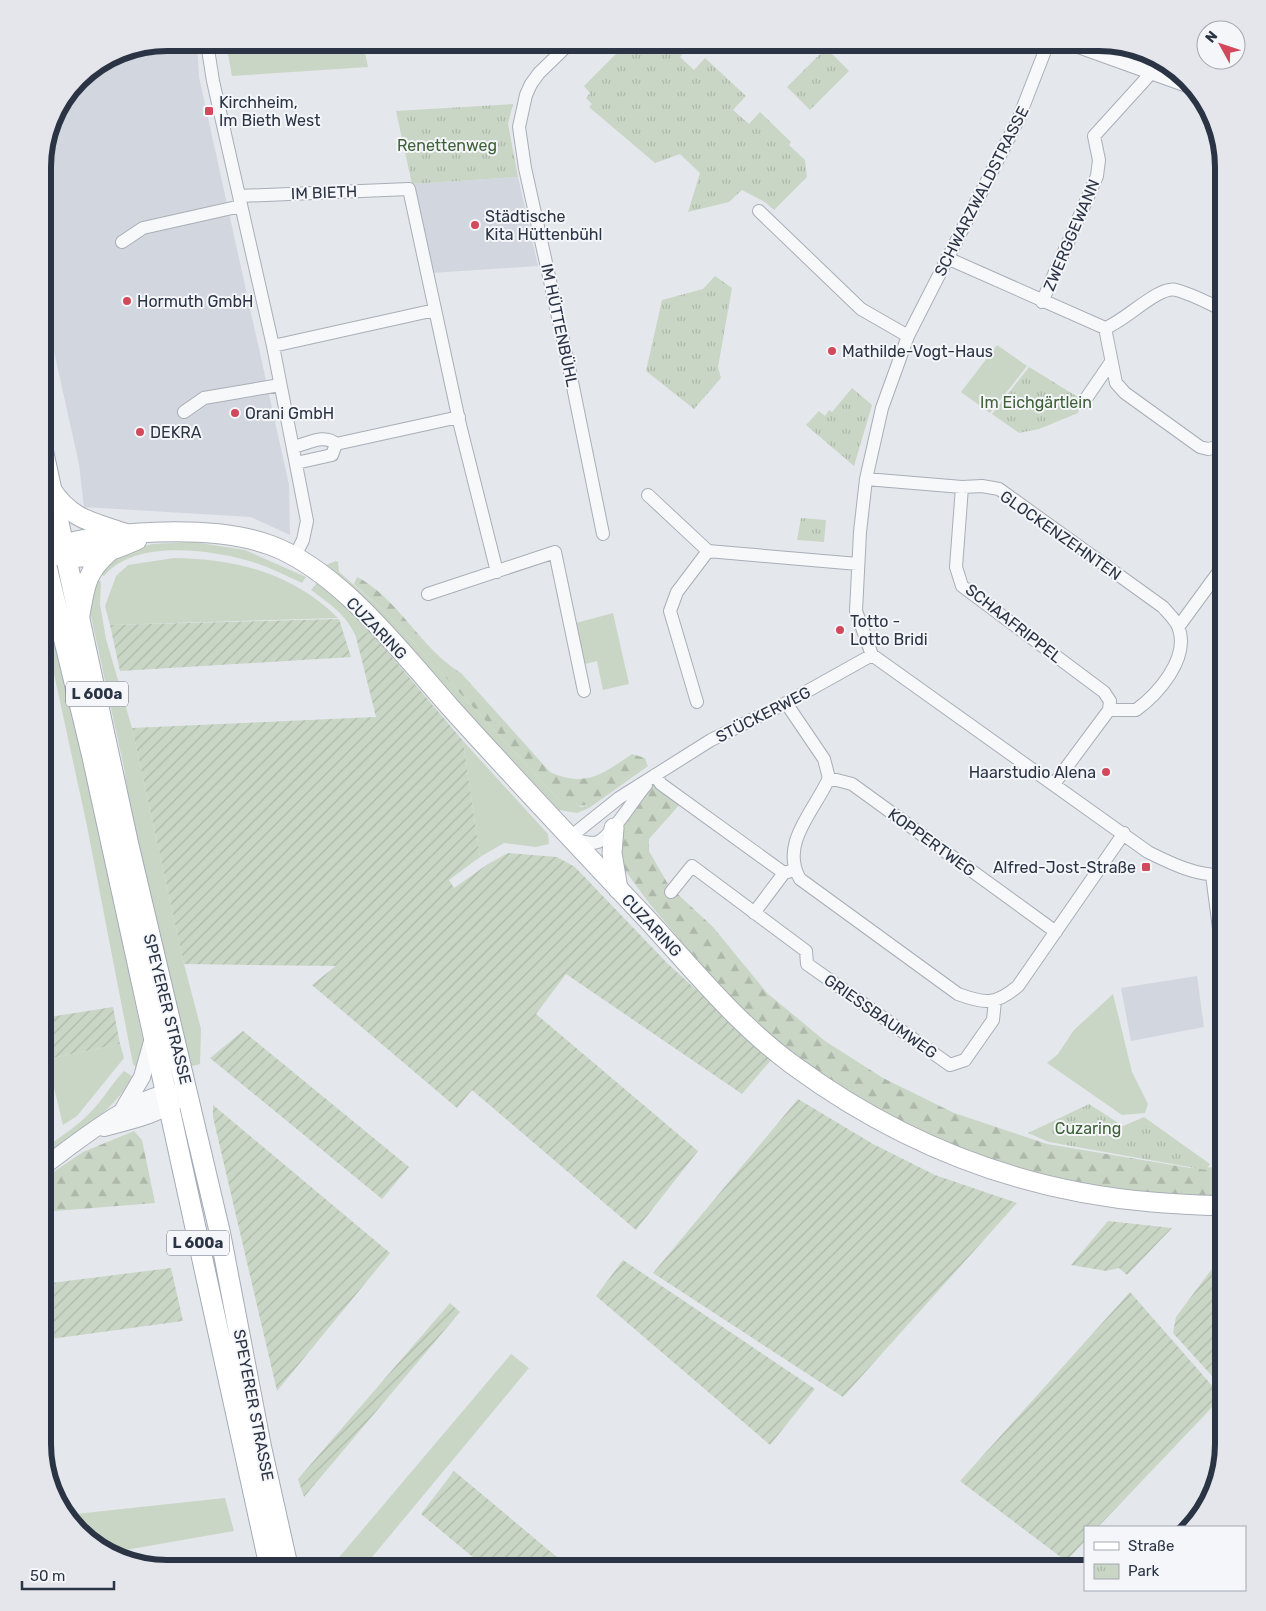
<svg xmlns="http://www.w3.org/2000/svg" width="1266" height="1611" font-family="Rubik,sans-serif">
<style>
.built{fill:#d2d6de}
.grass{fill:#c9d6c5}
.forest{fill:url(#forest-firs)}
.park{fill:url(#park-tufts)}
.garden{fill:url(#garden-furrows)}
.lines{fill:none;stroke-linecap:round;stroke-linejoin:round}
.minor-casing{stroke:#a9aeb7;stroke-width:14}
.tertiary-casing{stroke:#a9aeb7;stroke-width:18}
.secondary-casing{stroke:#a9aeb7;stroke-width:21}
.primary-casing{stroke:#a3abb8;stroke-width:22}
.minor{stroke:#f7f8fa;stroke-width:12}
.tertiary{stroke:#f7f8fa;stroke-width:16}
.secondary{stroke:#fff;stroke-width:19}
.primary{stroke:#fff;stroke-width:20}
.poi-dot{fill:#d1495b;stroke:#f4f6f9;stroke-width:2}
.labels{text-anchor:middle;stroke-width:4;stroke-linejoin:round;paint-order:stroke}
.shield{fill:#f4f6f9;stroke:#676e7b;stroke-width:1}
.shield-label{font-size:15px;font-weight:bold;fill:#2b3445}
.poi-label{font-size:16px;fill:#2b3445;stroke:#f4f6f9;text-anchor:start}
.park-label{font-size:16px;fill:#3f6138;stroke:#f4f6f9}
.street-label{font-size:16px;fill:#2b3445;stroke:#f4f6f9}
.rim{fill:none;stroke:#2b3445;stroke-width:6}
</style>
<defs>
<pattern id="forest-firs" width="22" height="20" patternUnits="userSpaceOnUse" patternTransform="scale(1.25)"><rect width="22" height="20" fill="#c9d6c5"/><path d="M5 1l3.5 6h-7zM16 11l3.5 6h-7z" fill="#adb8ab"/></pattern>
<pattern id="park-tufts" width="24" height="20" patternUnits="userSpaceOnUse" patternTransform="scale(1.25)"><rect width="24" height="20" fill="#c9d6c5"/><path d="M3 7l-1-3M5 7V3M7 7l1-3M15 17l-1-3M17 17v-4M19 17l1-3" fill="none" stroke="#adb8ab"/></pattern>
<pattern id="garden-furrows" width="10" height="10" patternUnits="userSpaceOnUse" patternTransform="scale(1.25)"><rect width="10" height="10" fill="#c9d6c5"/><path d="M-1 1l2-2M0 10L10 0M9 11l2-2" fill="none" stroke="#adb8ab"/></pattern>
</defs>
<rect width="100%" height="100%" fill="#e4e7ec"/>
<path class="built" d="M168 43H197L199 77 289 485 290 535 251 517 84 507 79 464 43 302V159L55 113 85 74 120 52Z
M518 177 538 266 432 273 412 184Z
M1197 976 1204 1027 1131 1041 1121 988Z"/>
<path class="grass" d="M226 43H363L368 67 232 76Z
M498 43H521L500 52Z
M997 345 1027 366 990 413 961 392Z
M194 542 245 550 306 577 302 583C287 576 271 568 256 563 214 550 136 538 104 576L97 569 114 555 152 544Z
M174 558C237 559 292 573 338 618L110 625 105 606 116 576 128 565Z
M336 561 338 562 339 572 385 612 559 800 582 807 588 805 647 764 648 766 589 808 577 813 559 810 419 660 324 568 326 565Z
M43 562 144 1045 137 1069 133 1064 87 826 43 623Z
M97 579 101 582 100 604 106 639 132 728 184 964 201 1029 200 1064 189 1067 130 807 124 768 89 607Z
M317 583 348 608 370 631 356 637C347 615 330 604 311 590Z
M613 613 629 684 603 690 597 661 585 664 576 623Z
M463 741 548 834 549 844 536 847 504 843 480 857Z
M1113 994 1132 1072 1148 1104 1145 1113 1122 1115 1047 1063 1058 1054 1074 1030Z
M120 1044 124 1058 77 1116 63 1125 47 1059Z
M124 1071 132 1076C116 1111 74 1135 43 1157V1149C62 1136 82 1123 97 1105 107 1094 113 1082 124 1071Z
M511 1354 529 1368 363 1568H330Z
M225 1498 234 1531 108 1553 66 1515Z"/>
<path class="forest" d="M357 577C397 597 421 649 461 673L550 772C585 788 603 774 632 754L645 758 647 764 589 805 575 806 559 800 385 612 354 584Z
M654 780 681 803 649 839V851L669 886 713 927 767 993 825 1041 883 1078 954 1113 1047 1144 1190 1168 1223 1167V1198L1090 1189 974 1157 888 1115 817 1072 777 1041 726 995 649 903 621 865 619 852 624 822Z
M134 1131 142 1140 155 1203 43 1212V1179L83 1152Z"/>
<path class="park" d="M627 43H690L692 44 680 57 694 70 705 58 746 96 733 110 749 124 760 112 791 142 789 145 805 160 807 177 774 210 765 202 742 190 729 202 688 212 700 173 680 154 655 163 589 107 592 104 586 98 590 93 584 86Z
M826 48 849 71 810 110 787 87Z
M513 104 508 124 518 177 412 184 396 111Z
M715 276 732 288 718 367 721 378 694 409 646 371 662 300 703 289Z
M1029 367 1081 399 1078 413 1039 429 1019 433 992 414Z
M852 388 872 405 854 466 806 425 819 411 825 416 829 410 832 412Z
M801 518 826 520 824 542 797 540Z
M1089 1104 1123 1126 1144 1117 1210 1164 1206 1170 1049 1142 1028 1133Z"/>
<path class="garden" d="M339 619 351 657 120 671 110 625Z
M370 631 463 741 480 857 449 880 454 888 488 864 508 853 557 857 575 867 667 963 772 1059 742 1094 566 974 536 1014 698 1151 636 1230 472 1090 457 1108 312 985 336 966 184 964 132 728 376 717 356 637Z
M113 1007 120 1044 47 1059 43 1036V1018Z
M243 1031 409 1167 382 1199 210 1058Z
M798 1099 873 1144 935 1175 1017 1203 843 1397 653 1273Z
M213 1105 390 1253 277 1391 213 1117Z
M1108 1221 1172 1228 1127 1275 1119 1268 1106 1271 1071 1265Z
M1223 1254V1388L1173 1333 1176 1317Z
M623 1260 815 1389 770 1445 596 1296Z
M171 1268 183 1321 43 1340V1284Z
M1130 1292 1222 1397 1098 1527H1085V1541L1066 1561 960 1481Z
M450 1303 460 1312 304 1497 298 1479Z
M454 1471 570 1568H486L421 1514Z"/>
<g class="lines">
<defs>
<path id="minor" d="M207 43 213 81 273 346 307 521 303 540 295 556
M570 43 539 73 531 84 526 95 519 127 525 168 568 362 603 534
M1048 43 1018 120 908 336 882 408 866 479 860 532 856 611 872 655 1148 852C1172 864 1197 876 1223 875
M239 196 409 189 460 425 497 572
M759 211 861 309 908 336
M122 242 143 228 241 206
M947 258 1105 328C1124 322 1159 285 1176 290 1192 294 1208 303 1223 310
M1042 302 1097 176 1099 160 1094 136 1153 71
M1105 328 1116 383 1125 393 1200 447 1208 449 1223 446
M273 346 435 310
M1083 403 1111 362
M184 412 204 398 280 385
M336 444 459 417
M293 447C308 444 324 433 336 444
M296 463 332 455 336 444
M866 479 962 487 982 486 999 489 1163 607C1169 614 1177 621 1179 629 1189 659 1158 694 1136 710H1109L1054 784
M962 487 956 567 962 586 1104 692 1110 701 1109 710
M648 495 708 551
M428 594 555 552 584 691
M1179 626 1223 566
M697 702 670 611 677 592 708 551 858 564
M786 703 824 759 829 778C815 810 779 844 800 879L958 994C985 1004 996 1005 1018 986L1124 833
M655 775 661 784 784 873
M829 778 852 784 1056 932
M569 838 619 798 711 740 786 703 872 655
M571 838C579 840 590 845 598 842 612 836 635 797 646 785
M1212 875 1223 959
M671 892 692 866 806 951 807 964 950 1065 965 1060 993 1020 995 1001
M754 913 784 873 791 871"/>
<path id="tertiary" d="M1073 43 1187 84
M122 1111 142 1077 153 1038
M104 1128C130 1121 157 1116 179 1099
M43 1167C76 1143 136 1093 176 1092"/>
<path id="secondary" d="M51 489C72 521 94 522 127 534
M43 550C100 530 213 524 270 545 339 570 402 653 450 707 514 778 580 848 646 918 693 969 737 1024 793 1065 899 1143 1020 1191 1152 1202 1176 1204 1200 1205 1223 1206
M53 554C80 564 112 551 137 540
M80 615C85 586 86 572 109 552
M614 828 612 853 618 889"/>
<path id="primary" d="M43 451 128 843 220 1233 261 1447 288 1568
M43 552 92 755 270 1568"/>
</defs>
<use href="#minor" class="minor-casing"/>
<use href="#tertiary" class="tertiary-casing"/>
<use href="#secondary" class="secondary-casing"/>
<use href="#primary" class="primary-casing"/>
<use href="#minor" class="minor"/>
<use href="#tertiary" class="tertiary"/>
<use href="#secondary" class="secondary"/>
<use href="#primary" class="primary"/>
</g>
<g class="poi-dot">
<rect x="204" y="106" width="10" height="10" rx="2.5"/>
<circle cx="475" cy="225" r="5"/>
<circle cx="127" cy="301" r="5"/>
<circle cx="832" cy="351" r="5"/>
<circle cx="235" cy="413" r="5"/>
<circle cx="140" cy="432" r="5"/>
<circle cx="840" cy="630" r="5"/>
<circle cx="1106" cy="772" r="5"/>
<rect x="1141" y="862" width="10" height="10" rx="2.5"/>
</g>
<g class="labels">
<g class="shield">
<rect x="66" y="681.5" width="62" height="25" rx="4"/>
<rect x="167" y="1230.5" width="62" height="25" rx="4"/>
</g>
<g class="shield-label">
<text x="97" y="699">L 600a</text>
<text x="198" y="1248">L 600a</text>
</g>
<g class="poi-label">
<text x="219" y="108">Kirchheim,<tspan x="219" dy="18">Im Bieth West</tspan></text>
<text x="485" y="222">Städtische<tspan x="485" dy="18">Kita Hüttenbühl</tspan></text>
<text x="137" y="307">Hormuth GmbH</text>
<text x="842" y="357">Mathilde-Vogt-Haus</text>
<text x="245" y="419">Orani GmbH</text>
<text x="150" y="438">DEKRA</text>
<text x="850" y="627">Totto -<tspan x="850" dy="18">Lotto Bridi</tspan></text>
<text x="1096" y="778" text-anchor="end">Haarstudio Alena</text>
<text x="1136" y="873" text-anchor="end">Alfred-Jost-Straße</text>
</g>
<g class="park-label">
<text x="447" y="151">Renettenweg</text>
<text x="1036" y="408">Im Eichgärtlein</text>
<text x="1088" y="1134">Cuzaring</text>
</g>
<g class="street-label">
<text transform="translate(981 191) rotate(-63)" y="6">SCHWARZWALDSTRASSE</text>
<text transform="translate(324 192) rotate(-2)" y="6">IM BIETH</text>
<text transform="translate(1071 235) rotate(-67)" y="6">ZWERGGEWANN</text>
<text transform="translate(560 325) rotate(78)" y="6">IM HÜTTENBÜHL</text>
<text transform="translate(1061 535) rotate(35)" y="6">GLOCKENZEHNTEN</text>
<text transform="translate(1014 623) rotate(38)" y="6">SCHAAFRIPPEL</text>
<text transform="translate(377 628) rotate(46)" y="6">CUZARING</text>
<text transform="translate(763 714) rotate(-27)" y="6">STÜCKERWEG</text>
<text transform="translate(932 842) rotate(36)" y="6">KOPPERTWEG</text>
<text transform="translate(652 925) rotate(47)" y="6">CUZARING</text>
<text transform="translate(168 1009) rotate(76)" y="6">SPEYERER STRASSE</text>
<text transform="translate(881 1016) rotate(35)" y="6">GRIESSBAUMWEG</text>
<text transform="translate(254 1405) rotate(79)" y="6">SPEYERER STRASSE</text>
</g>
</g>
<path d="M0 0H1266V1611H0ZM167 51H1099A116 116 0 0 1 1215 167V1444A116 116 0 0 1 1099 1560H167A116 116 0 0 1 51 1444V167A116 116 0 0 1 167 51Z" fill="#e4e6eb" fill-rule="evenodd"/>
<path class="rim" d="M167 51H1099A116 116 0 0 1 1215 167V1444A116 116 0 0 1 1099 1560H167A116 116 0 0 1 51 1444V167A116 116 0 0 1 167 51Z"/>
<rect x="1084" y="1526" width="162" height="65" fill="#f4f6f9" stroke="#a4a8b1"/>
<rect x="1094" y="1542" width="25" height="8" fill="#ffffff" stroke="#a4a8b1"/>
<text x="1128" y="1551" font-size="15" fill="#2b3445">Straße</text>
<rect x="1094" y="1564" width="25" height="15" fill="url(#park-tufts)" stroke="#a4a8b1"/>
<text x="1128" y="1576" font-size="15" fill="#2b3445">Park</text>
<g transform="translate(1221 45) rotate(310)"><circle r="24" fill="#f4f6f9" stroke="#a4a8b1"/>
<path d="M0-4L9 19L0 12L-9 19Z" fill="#d1495b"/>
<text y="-8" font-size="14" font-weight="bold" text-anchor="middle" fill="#2b3445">N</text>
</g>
<path d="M22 1581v8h92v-8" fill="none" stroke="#2b3445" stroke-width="2.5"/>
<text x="30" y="1581" font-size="15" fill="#2b3445" stroke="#f4f6f9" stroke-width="4" paint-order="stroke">50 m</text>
</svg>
